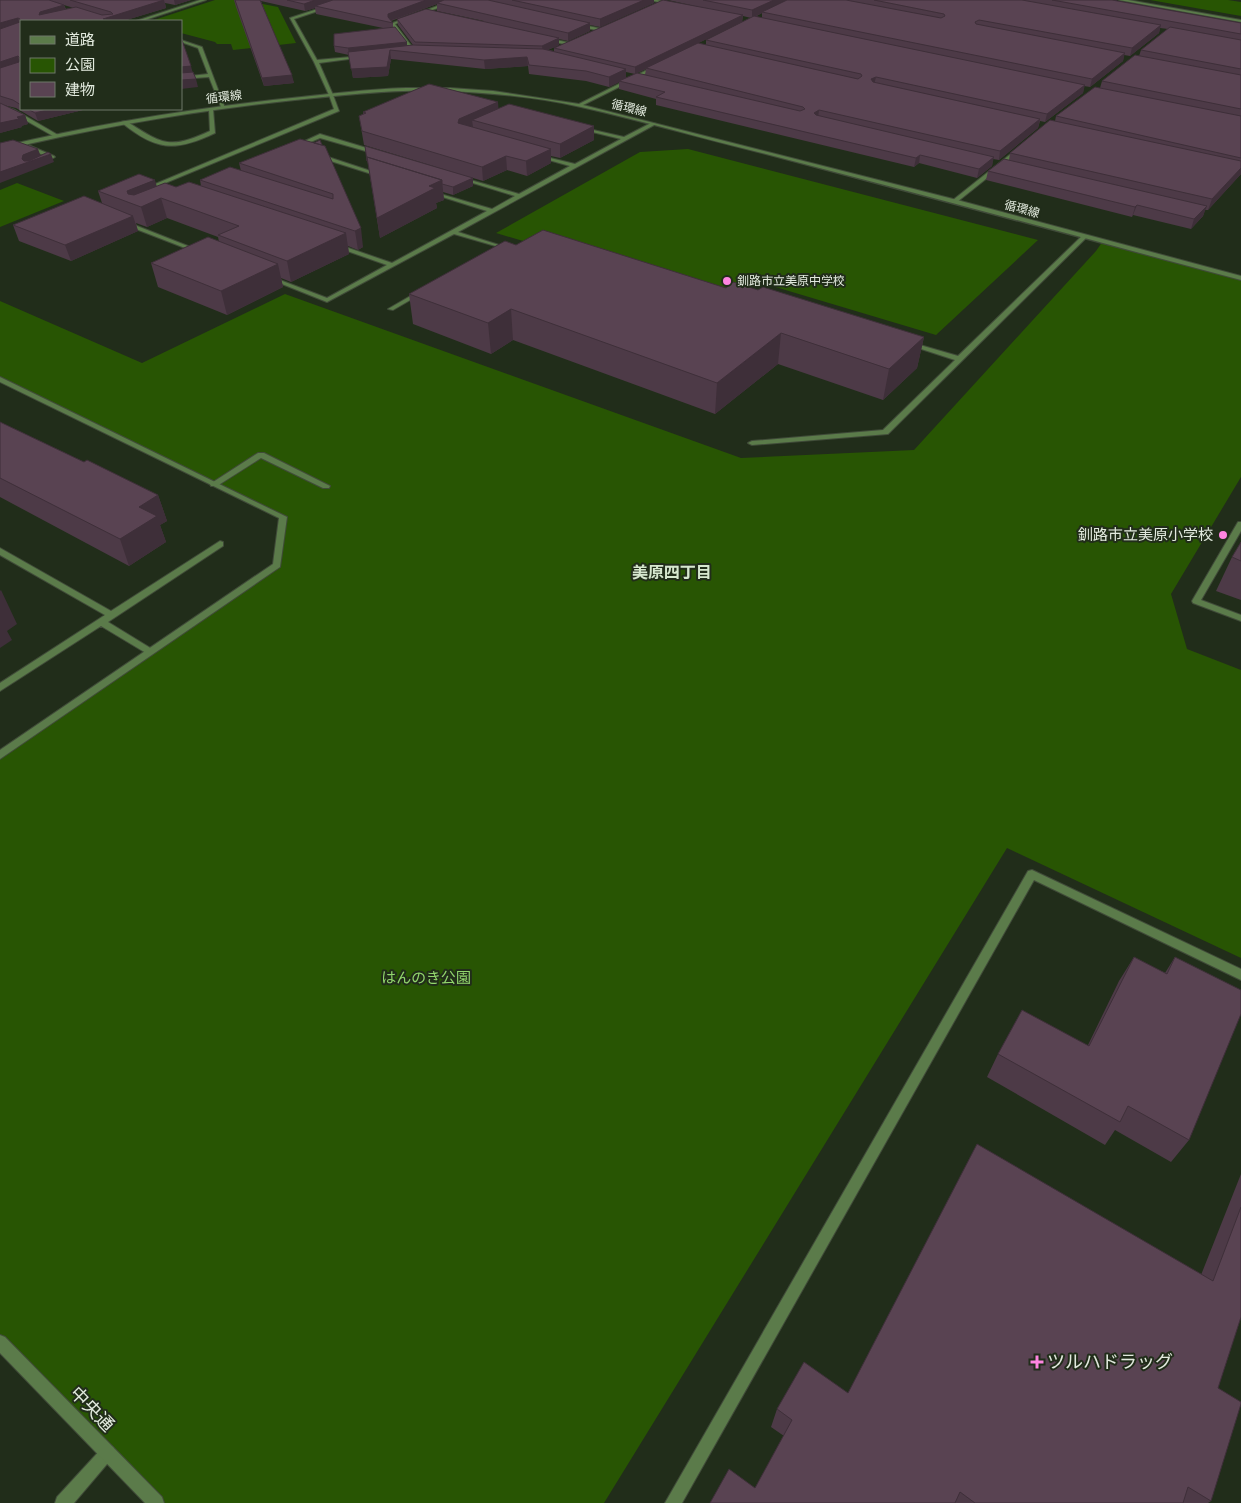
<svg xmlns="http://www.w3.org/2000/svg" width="1241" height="1503" font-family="'Archivo Narrow','Noto Sans JP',sans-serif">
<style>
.green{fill:#285503}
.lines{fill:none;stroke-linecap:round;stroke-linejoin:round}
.service-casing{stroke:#404b39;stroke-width:2}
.minor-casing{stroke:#404b39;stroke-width:2}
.tertiary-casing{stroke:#404b39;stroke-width:2}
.service{fill:#5b7b4a;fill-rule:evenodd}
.minor{fill:#5b7b4a;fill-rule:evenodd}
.tertiary{fill:#5b7b4a;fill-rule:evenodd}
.wall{fill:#4d3a47;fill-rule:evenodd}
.shaded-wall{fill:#3e2f39}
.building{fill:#594352;stroke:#3e2f39}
.poi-dot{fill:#fe85e0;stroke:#212d1a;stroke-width:2}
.labels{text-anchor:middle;stroke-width:4;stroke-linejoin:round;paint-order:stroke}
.far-street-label{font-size:12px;fill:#e2eade;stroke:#212d1a}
.far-poi-label{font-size:12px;fill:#e2eade;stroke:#212d1a;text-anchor:start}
.poi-label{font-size:15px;fill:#e2eade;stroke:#212d1a;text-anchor:end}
.park-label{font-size:15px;fill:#92d66d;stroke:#212d1a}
.neighbourhood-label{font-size:16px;font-weight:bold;fill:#d6e7ce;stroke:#212d1a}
.near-poi-label{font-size:18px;fill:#e2eade;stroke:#212d1a;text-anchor:start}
.near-street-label{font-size:18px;fill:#e2eade;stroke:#212d1a}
</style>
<rect width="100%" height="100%" fill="#212d1a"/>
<path class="green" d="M215 0H242L278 7 296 43 233 50 231 44H217L215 42 181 33V21H151Z
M1150 0H1228L1241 2V16Z
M688 149 1038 240 936 335 755 281 734 295 715 298 496 233 640 152Z
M17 183 64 201 0 227V190Z
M1103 241 1241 278V477L1171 594 1187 649 1241 670V958L1007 848 604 1503H156L0 1342V755L277 565 283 517 0 379V301L142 363 285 294 741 458 914 450 1096 251Z"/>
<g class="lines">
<defs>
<path id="service" d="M331 94 333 95 339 111 146 191 141 190 334 109 329 95Z
M211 108 213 109 215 133C175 152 156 151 121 122L126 121C162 144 169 150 210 131L209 109Z
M651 123 656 124 458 232 499 245V247L454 234 327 302 267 278 272 277 327 298 387 265 333 246V244H337L392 263 487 211 430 193V191L492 209 515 196 460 179V177L519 194 570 166 538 157V155L575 164 621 139 580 129V127L624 137Z
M320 134 380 152 381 153 376 154 320 138 299 147 294 146Z
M26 144 54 156 55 157 50 160H46L48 157 24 147 23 146Z
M318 155H322L383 175 378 176 318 157Z
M123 222H127L203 252 198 253 123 224Z
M1083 235 1088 236 888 434 752 445 748 443 752 441 883 430 955 360 909 345V343H913L958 356Z
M419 291 424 292 393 310 388 309Z
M258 453H264L330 486 329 488H323L261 458 217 486H211L210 484Z
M1238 522H1241V531L1201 600 1241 615V621L1193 603 1192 601Z
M220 541 223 542V546L108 622 152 649 154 651 152 653H146L101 626 0 691V683L105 615 0 555V548L111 611Z
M1032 870 1241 969V980L1034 880 682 1503H665L1028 871Z
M108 1444 113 1447 116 1452 113 1457 74 1503H55L57 1497 103 1447Z"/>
<path id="minor" d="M200 0H206L142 21H136Z
M345 0H351L294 19 317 60 362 56 364 57 319 63 333 95 331 96 329 95 314 62 290 18Z
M453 0H459L395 24 416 52H412L390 24Z
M649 0H657L674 4 672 5Z
M1119 0H1128L1241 20V22Z
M578 24 603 29V30L601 31 576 26Z
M546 38 571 43V44L569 45 544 40Z
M181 40 202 47 225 108 221 107 209 77 181 79V77L208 74 198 48 181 42Z
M655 66 659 67 581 106 577 105Z
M0 105 15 110 58 135 53 136 11 112 0 108Z
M1017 149 1022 150 957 202H953V200Z
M0 377 287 517 280 567 0 759V750L273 564 279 518 0 382Z"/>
<path id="tertiary" d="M406 88H450L493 91 579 104 957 200 1241 276V280C1083 238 925 195 766 154 704 139 643 121 581 107 538 97 492 93 448 91 397 89 346 95 295 100 196 111 97 127 0 151V147C96 124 194 108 292 98 330 94 368 89 406 88Z
M0 1335 5 1337 162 1497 164 1503H145L0 1353Z"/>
</defs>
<use href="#service" class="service-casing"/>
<use href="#minor" class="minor-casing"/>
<use href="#tertiary" class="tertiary-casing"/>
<use href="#service" class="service"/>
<use href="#minor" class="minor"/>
<use href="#tertiary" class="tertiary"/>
</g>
<path class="wall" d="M0 0H191L175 5 165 3 166 8 123 21H21V109H87L38 121 16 108 3 105 25 115 28 124 21 126 22 127 0 133ZM64 5 67 6 74 8 66 9Z
M234 0H654V3L600 27 590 25V31L568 41 559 39V45L548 50 554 51V48L708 9 668 0H1112L1241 23V174L1208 210H1205L1203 216 1191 229 1133 215 1132 217 986 180 988 171 1009 160 1010 153 1055 121 1056 116 1100 88 1102 81 1139 56 1141 50 1168 29 1160 28 1159 33 1130 56 1124 55 1123 61 1090 87 1084 86 1083 93 1045 122 1040 121 1038 128 999 160 993 159 992 166 977 178 919 163 914 167 656 105V99L619 89V82L609 87 586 81 529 74 528 66 485 69 391 59 388 76 353 78 349 55 335 52 334 46 383 28 316 14 315 8 305 11 261 1 294 83 264 86 236 7ZM437 4V11L484 21 397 19 398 25 413 45H407V42L393 27V23L391 21ZM762 13V18L755 17ZM743 16 751 18 706 40V45L698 43 742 22ZM646 69 645 75 635 74ZM626 72 635 74 626 78Z
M499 108 594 126V140L560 158 551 156V163L527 176 507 170 483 181 473 178V186L453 195 443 192 444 200 436 203 437 208 380 238 365 146 466 176 364 145 359 116 363 114V112Z
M314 143 363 247 358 250 348 246 349 254 291 282 281 278 283 287 227 315 158 287 151 263 219 242 218 237 167 218 147 227 136 223 138 231 71 261 19 241 13 225 102 203 98 191 157 186 176 187 201 186 200 180 241 171 239 163Z
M516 245 726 288 758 290 924 337 917 368 883 400 778 364 715 414 513 340 491 354 413 324 409 294Z
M0 422 84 462 158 495 167 521 160 525 166 542 129 566 0 497Z
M1241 542V600L1216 591 1232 557Z
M1134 957 1165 973 1175 957 1189 1140 1171 1162 1115 1130 1105 1145 987 1077 998 1054 1088 1045 1119 981Z
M1241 1174V1317L1218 1388 1211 1501 1208 1503H710L755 1488 784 1436 771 1427 777 1409 848 1393 1201 1275Z"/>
<path class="shaded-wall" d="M164 0 166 8 123 21H104L103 19Z
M174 0H191L175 5Z
M315 0H339L315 6V8L305 11 304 4Z
M426 0H448L437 3V4L389 21 388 17V14Z
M644 0H654V3L600 27V19Z
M774 0H788L762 12V13L752 18V10Z
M64 5 66 12 39 15 40 12Z
M743 15 742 22 635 74V67Z
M18 18 20 25 0 32V23Z
M590 23V31L568 41V33Z
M1161 25 1159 33 1130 56 1132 48Z
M559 38V45L543 52 542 46Z
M407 42V48L390 50 391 59 388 76 353 78 348 48Z
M1125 53 1123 61 1090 87 1092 79Z
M18 56 20 64 0 70V62Z
M527 57 528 66 485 69 484 60Z
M191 66 193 74 181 75V67Z
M626 69V79L609 87V77Z
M292 75 294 83 264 86 262 78Z
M876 77 874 85 871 79Z
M196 79 198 87 181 89V80Z
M1085 85 1083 93 1045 122 1047 114Z
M498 102 499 115 472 120 473 127 460 132 458 123 459 119Z
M51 109H87L38 121 35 113Z
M819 110 818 118 814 113Z
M25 115 28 124 21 126 22 127 0 133V123Z
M1040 119 1038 128 999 160 1000 151Z
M594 126V140L560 158V144Z
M38 149 41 157 51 154 54 162 0 183V172L22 159 23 155Z
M551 149V163L527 176 526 161Z
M920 155 919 163 914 167 916 158Z
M506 156 507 170 483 181 482 167Z
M994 157 992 166 977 178 979 169Z
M1241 168V174L1208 210 1212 199Z
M473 178V186L453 195V187Z
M155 180 160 198H161L167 218 147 227 141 207 128 194 127 191Z
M442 180 444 200 436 203 437 208 380 238 377 218 429 186Z
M1137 205 1133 215 1132 217 1135 207Z
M1207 206 1203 216 1191 229 1194 219Z
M133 216 138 231 71 261 65 245Z
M361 228 363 247 358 250 355 231Z
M346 233 349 254 291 282 287 261Z
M278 264 283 287 227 315 221 291Z
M511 309 513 340 491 354 488 323Z
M781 333 778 364 715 414 717 383Z
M924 337 917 368 883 400 889 369Z
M158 495 167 521 160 525 166 542 129 566 120 539 139 507Z
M1 590 17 624 7 631 12 640 0 648V591Z"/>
<path class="building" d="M0 0H49L64 5 40 12 39 15 76 7 102 15 113 14 111 12 70 0H164L103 19 110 21H21V105L13 100 0 96V68L19 62 20 58 18 56 0 62V29L20 22V19L18 18 0 23Z
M235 0H260L292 75 262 78Z
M287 0H315L304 4Z
M333 0H426L388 14V17L393 23 315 6Z
M444 0H488L590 23 568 33 437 3Z
M512 0H644L600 19Z
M663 0 743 15 635 67 554 48Z
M703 0H774L752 10Z
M787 0H846L941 18 945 16 944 14 874 0H1022L1161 25 1132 48 979 20 975 22 976 24 1125 53 1092 79 762 12Z
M1052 0H1112L1241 23V34Z
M426 9 559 38 542 46 415 42 397 19Z
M754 16 1085 85 1047 114 876 77 871 79 873 82 1040 119 1000 151 819 110 814 113 816 115 994 157 979 169 920 155 916 158 656 97 665 92 619 81 637 73 800 111 805 109 803 107 646 68 698 43 858 79 862 76 861 74 706 40Z
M395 27 407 42 348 48 334 46V34Z
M1170 27 1241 40V69L1141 50Z
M181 40H182L191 66 181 67Z
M413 45 543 49 626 69 609 77 586 71 529 65 527 57 484 60 390 50 387 67 351 69 348 52Z
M1135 55 1241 75V109L1102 81Z
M193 72 196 79 181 80V73Z
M429 84 498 102 459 119 458 123 551 149 526 161 506 156 482 167 362 131 359 116 366 113 363 112Z
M1095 87 1241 116V158L1056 116Z
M0 103 25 115 17 117 19 119 0 123Z
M509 104 594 126 560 144 472 120Z
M28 109H51L35 113Z
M1050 120 1241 161V168L1212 199 1010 153Z
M300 139 325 146 361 228 355 231 200 180 230 167 333 199V194L239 163Z
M13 140 38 149 23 155 22 159 24 161H29L48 152 51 154 0 172V143Z
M320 140 322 145 314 143Z
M365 146 473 178 453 187 442 184V180L367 157V161Z
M367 157 442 180 429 186 435 188 377 218Z
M1004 159 1207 206 1194 219 1137 205 1135 207 988 171Z
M139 174 155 180 127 191 128 194 134 195 165 183 176 187 189 182 346 233 287 261 218 235 239 226 161 198 141 207 98 191Z
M84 196 133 216 65 245 13 225Z
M543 230 726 288 733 282 758 290 763 287 924 337 889 369 781 333 717 383 511 309 488 323 409 294 505 241 516 245Z
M208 237 278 264 221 291 151 263Z
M0 422 84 462 87 460 158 495 139 507 157 516 120 539 0 478Z
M1241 542V561L1232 557Z
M1134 957 1167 974 1175 957 1241 990V1014L1189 1140 1128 1106 1120 1122 998 1054 1022 1010 1089 1046Z
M977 1144 1213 1281 1241 1207V1317L1218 1388 1241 1402V1404L1211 1501 1188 1487 1183 1503H975L960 1492 955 1503H710L729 1469 755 1488 792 1420 777 1409 804 1362 848 1393Z"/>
<g class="poi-dot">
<circle cx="727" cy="281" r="5"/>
<circle cx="1223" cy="535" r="5"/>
<path d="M1034.5 1354.5h5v5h5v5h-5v5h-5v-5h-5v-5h5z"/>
</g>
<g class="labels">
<g class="far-street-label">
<text transform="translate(224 97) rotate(-7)" y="4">循環線</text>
<text transform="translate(629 108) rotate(14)" y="4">循環線</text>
<text transform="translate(1022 209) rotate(15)" y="4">循環線</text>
</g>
<g class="far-poi-label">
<text x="737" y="285">釧路市立美原中学校</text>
</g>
<g class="poi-label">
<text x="1213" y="540">釧路市立美原小学校</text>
</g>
<g class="park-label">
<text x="426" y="983">はんのき公園</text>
</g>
<g class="neighbourhood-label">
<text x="672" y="578">美原四丁目</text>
</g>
<g class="near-poi-label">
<text x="1047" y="1368">ツルハドラッグ</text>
</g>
<g class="near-street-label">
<text transform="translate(92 1409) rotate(46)" y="6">中央通</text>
</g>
</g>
<rect x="20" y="20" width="162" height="90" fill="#212d1a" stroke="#6e7968"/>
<rect x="30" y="36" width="25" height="8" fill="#5b7b4a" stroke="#6e7968"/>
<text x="65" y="45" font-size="15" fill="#e2eade">道路</text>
<rect x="30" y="58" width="25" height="15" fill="#285503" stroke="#6e7968"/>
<text x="65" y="70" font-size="15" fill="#e2eade">公園</text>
<rect x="30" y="82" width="25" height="15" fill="#594352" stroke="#6e7968"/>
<text x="65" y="95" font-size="15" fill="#e2eade">建物</text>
</svg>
